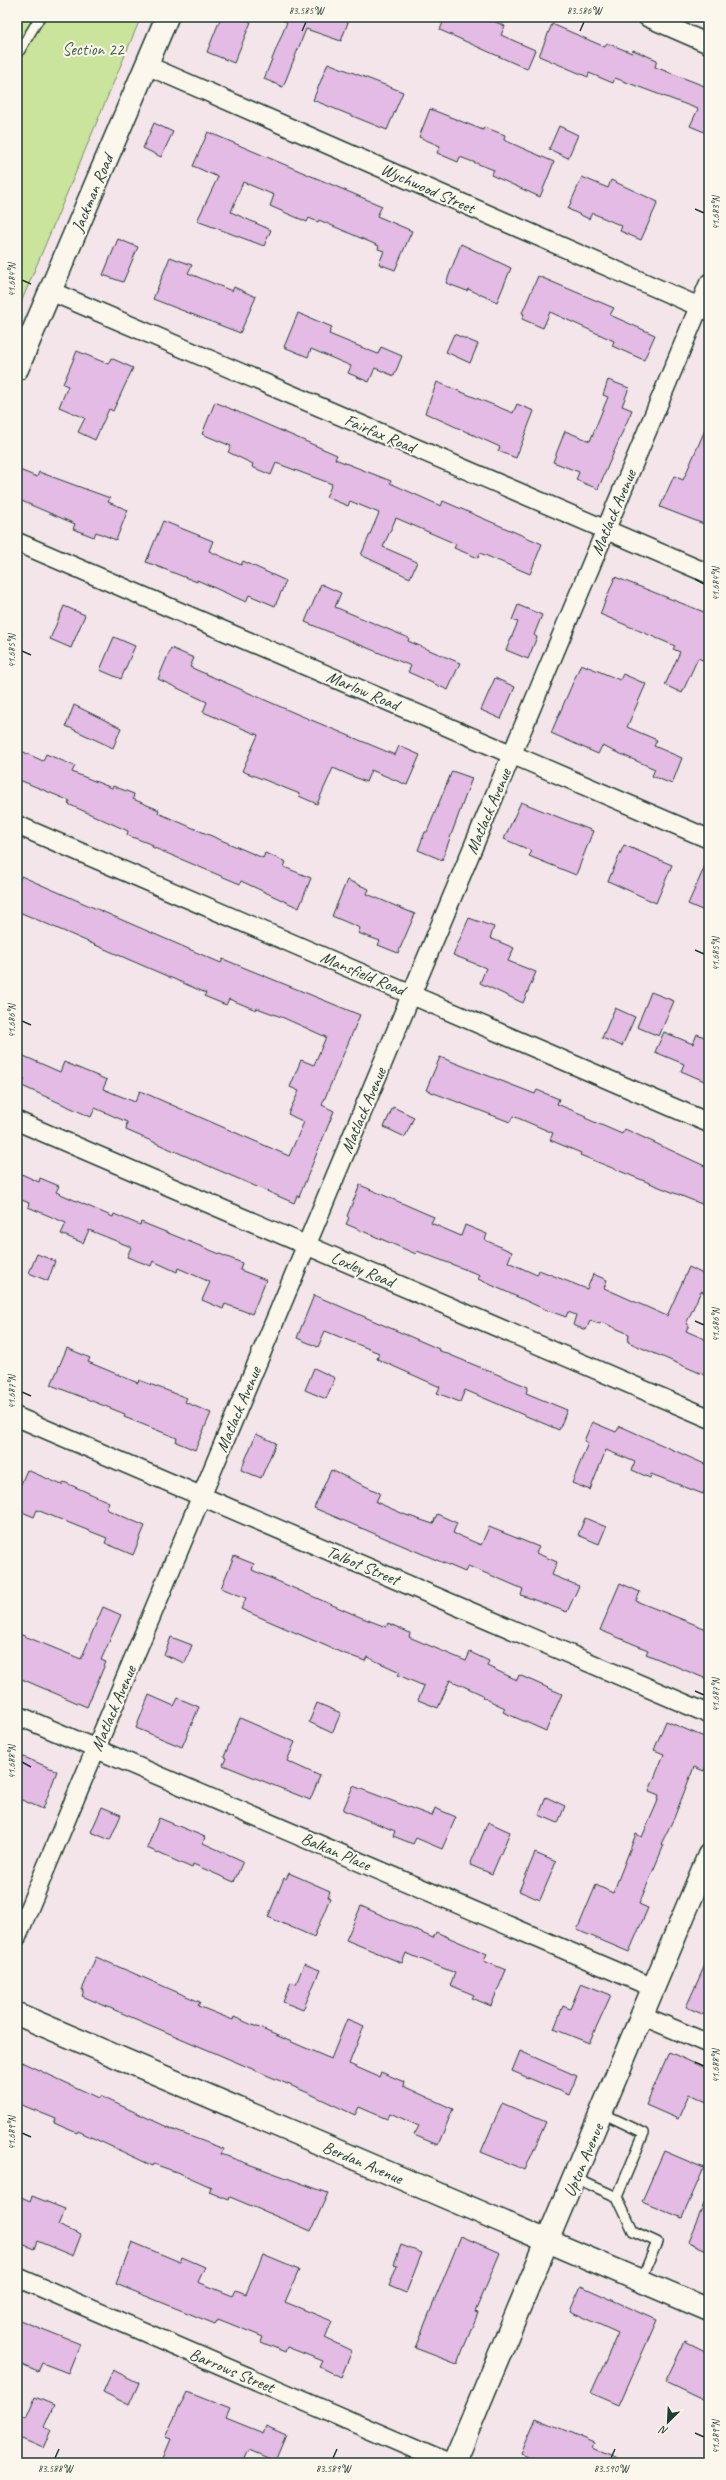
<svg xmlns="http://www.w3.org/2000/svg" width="726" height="2480" font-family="Caveat,sans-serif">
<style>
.green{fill:#cae49b;stroke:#749068}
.building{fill:#e3bbe4;stroke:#1f3d34}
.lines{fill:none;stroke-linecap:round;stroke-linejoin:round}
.lane-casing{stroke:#1f3d34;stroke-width:12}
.street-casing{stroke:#1f3d34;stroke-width:21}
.secondary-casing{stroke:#1f3d34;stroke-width:25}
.lane{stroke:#fbf7ec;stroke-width:9}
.street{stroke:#fbf7ec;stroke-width:18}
.secondary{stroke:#fbf7ec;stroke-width:22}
.ticks{fill:none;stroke:#1f3d34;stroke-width:1.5}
.labels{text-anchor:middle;stroke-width:4;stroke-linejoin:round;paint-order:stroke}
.park-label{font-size:17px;fill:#415e49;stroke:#fbf7ec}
.street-label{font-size:17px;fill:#1f3d34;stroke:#fbf7ec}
.neatline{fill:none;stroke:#1f3d34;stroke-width:1.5}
.ticks-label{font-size:10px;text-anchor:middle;fill:#1f3d34}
</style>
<rect width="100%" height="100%" fill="#f4e5ea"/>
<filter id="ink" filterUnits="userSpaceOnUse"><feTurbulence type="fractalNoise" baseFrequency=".025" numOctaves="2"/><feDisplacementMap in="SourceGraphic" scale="8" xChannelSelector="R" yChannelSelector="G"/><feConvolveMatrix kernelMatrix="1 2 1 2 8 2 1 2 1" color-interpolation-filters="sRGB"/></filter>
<g filter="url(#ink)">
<path class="green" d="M17 17H141L17 312Z"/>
<path class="building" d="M221 17H240L251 22 234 63 207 52Z
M280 17H350L341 41 306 29 283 87 264 79 287 22 280 19Z
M445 17H484L505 26 501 35 535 50 527 69 440 30Z
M552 24 605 47 607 43 632 53 633 50 657 60 655 67 707 87 709 83V134L690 126 698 109 615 78 613 83 589 73 588 77 539 56Z
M328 63 403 92 387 130 313 100Z
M430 109 483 130 484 127 505 135 504 140 554 162 540 197 491 175 494 170 460 157 458 162 437 153 440 146 419 137Z
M154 123 173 132 161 157 143 148Z
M559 126 578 135 568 158 549 149Z
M208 132 382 206 377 216 412 231 395 270 379 264 384 251 378 249 379 246 319 220 318 222 309 218 307 222 270 206 274 195 243 182 231 212 271 230 264 246 197 221 218 177 193 166Z
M582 177 608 188 611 180 658 202 641 240 620 231 622 226 592 213 589 219 568 209Z
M118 239 138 247 123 282 103 275Z
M461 244 511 268 497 302 468 289 467 291 446 283Z
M170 257 192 265 188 273 232 291 234 287 256 297 240 333 153 299Z
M538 276 614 308 610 315 655 335 644 360 612 346 614 341 550 312 543 328 522 319 524 314 522 313Z
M298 313 332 327 329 334 378 354 381 347 402 356 394 376 375 368 369 382 348 373 351 366 311 349 308 357 284 347Z
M454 334 478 344 470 363 446 352Z
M77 351 108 364 111 358 133 368 113 411 109 409 95 440 78 432 85 418 59 407 68 386 63 384Z
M608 380 629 388 622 406 632 410 598 489 576 480 579 472 553 462 565 431 590 441 608 397 603 395Z
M437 382 513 413 517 404 534 411 516 458 498 451 500 447 425 413Z
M215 402 337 455 335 459 391 481 390 483 441 506 443 501 542 544 530 574 480 553 478 558 454 548 456 544 396 518 383 547 417 562 410 578 361 555 379 513 350 501 348 506 326 497 332 484 276 463 271 475 252 467 253 464 228 452 231 446 202 434Z
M709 421V526L660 507 674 476 683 480Z
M17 469 37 477 39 472 88 490 110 498 108 502 128 510 116 540 96 532 94 537 73 529 75 524 17 499Z
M163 521 213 541 209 551 241 565 243 561 286 581 275 606 249 595 246 602 197 580V582L146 562Z
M615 577 709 614V663L698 658 682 693 665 685 680 652 673 649 675 646 600 614Z
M321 584 341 593 335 607 409 638 408 641 460 663 448 690 408 672 411 666 305 622Z
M518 605 542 615 534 635 537 637 528 659 506 650 518 622 512 620Z
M64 606 85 615 71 648 50 639Z
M114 637 135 646 121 679 100 670Z
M171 648 194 658 190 667 297 714 395 755 399 746 420 755 407 785 371 770 366 782 333 768 317 804 299 796 300 794 242 771 258 735 203 712 207 702 158 679Z
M581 664 620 680 623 674 646 684 627 727 657 740 654 746 682 758 672 784 652 776 655 769 602 746 598 754 551 733Z
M495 678 515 687 501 719 481 710Z
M74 705 121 728 113 748 66 726Z
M17 749 43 761 46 754 75 766 72 772 112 788 113 786 134 794 133 799 159 810 158 813 263 858 265 853 286 862 284 867 311 878 299 908 241 881 240 884 152 847 153 845 127 835 128 831 68 804 70 801 17 779Z
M452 771 472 778 442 860 418 850 425 832H427Z
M521 802 593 831 576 875 529 856 532 851 504 839Z
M624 845 672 865 656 903 608 881Z
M709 857V913L688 904Z
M21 876 221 963 223 959 360 1015 322 1105 334 1111 299 1197 297 1196 294 1203 126 1130 127 1122 95 1108 91 1117 22 1086 25 1079 17 1076V1053L60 1072 64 1062 107 1080 103 1089 135 1102 140 1091 289 1156 304 1122 288 1114 299 1091 290 1087 301 1060 314 1065 326 1037 284 1018 257 1008 256 1010 229 999 226 1005 204 996 206 993 17 911V886Z
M347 880 369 889 367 894 415 914 398 953 378 945 380 941 358 933 360 928 332 916Z
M469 918 494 927 490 938 514 948 508 961 536 972 523 1003 480 983 486 968 453 955Z
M651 992 674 1001 659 1036 637 1027Z
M615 1008 635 1017 622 1046 602 1038Z
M664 1032 693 1044 697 1034 709 1039V1083L681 1071 684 1064 655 1052Z
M440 1057 535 1094 537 1090 559 1099 557 1104 586 1116 585 1118 622 1134 625 1129 709 1168V1207L580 1155 581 1153 550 1140 553 1133 513 1116 510 1122 426 1090Z
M393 1107 414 1117 405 1137 384 1127Z
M17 1172 39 1182 40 1178 59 1186 56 1192 113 1217 114 1214 140 1225 141 1222 242 1263 240 1270 266 1280 252 1314 225 1304 223 1309 202 1300 210 1282 178 1268 177 1272 153 1261 151 1266 127 1257 131 1247 89 1230 83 1243 61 1234 66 1223 28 1207 29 1203 17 1198Z
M360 1185 434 1217 431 1223 461 1236 465 1225 487 1234 485 1240 512 1252 508 1262 537 1275 539 1270 587 1289 593 1274 607 1280 604 1288 667 1316 689 1267 709 1277V1295L701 1291 686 1324 689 1325 686 1331 709 1341V1377L628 1342 629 1334 601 1322 600 1324 590 1321 586 1330 573 1325 576 1315 568 1312 566 1317 544 1309 478 1279 480 1275 417 1251 416 1254 346 1224 349 1218 347 1216Z
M37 1254 55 1261 48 1281 29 1273Z
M314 1295 439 1349 438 1350 528 1387 526 1393 567 1410 559 1430 465 1390 460 1402 437 1393 440 1387 377 1359 379 1353 325 1331 318 1347 297 1338Z
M67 1348 90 1358 88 1362 138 1383 139 1380 187 1398 185 1402 211 1413 195 1450 176 1442 177 1438 124 1417 125 1414 51 1385Z
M314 1368 335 1378 326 1399 305 1390Z
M592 1422 616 1432 620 1426 709 1466V1480L703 1494 651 1474 650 1478 632 1470 635 1462 606 1450 590 1490 572 1483 588 1443 584 1441Z
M256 1434 276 1443 261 1478 241 1470Z
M27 1470 62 1485 64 1482 109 1502 106 1509 145 1526 133 1555 105 1543 107 1538 37 1510 34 1517 17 1510V1493Z
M331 1470 380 1493 376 1502 406 1515 433 1524 437 1514 457 1523 453 1533 481 1545 489 1527 539 1547 536 1553 557 1562 552 1575 579 1586 567 1612 521 1595 523 1589 495 1577 468 1566 465 1572 314 1508Z
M585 1518 606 1527 599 1544 578 1535Z
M234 1556 254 1564 252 1570 360 1617 386 1627 388 1623 410 1633 409 1637 466 1661 470 1652 489 1661 487 1666 517 1680 519 1675 562 1694 546 1731 503 1712 505 1708 482 1697 483 1695 450 1680 438 1708 418 1700 424 1686 398 1675 400 1672 367 1657 365 1661 340 1652 241 1609 246 1598 221 1588Z
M620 1583 640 1592 636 1601 709 1630V1680L646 1654 648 1650 600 1630Z
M103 1607 121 1615 101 1660 106 1662 87 1707 17 1677V1633L81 1659Z
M171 1637 192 1645 185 1663 164 1655Z
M149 1695 174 1706 178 1698 199 1707 182 1747 136 1728Z
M317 1703 341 1713 332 1733 309 1722Z
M240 1718 295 1742 287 1761 320 1776 310 1800 223 1765 226 1758 224 1757Z
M666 1721 709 1739V1759L704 1771 694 1767 674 1818 661 1844 664 1845 639 1904 648 1908 629 1952 577 1930 596 1885 613 1893 636 1834 642 1837 657 1803 659 1795 649 1791 664 1754 654 1750Z
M17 1754 57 1771 43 1809 17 1798Z
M353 1786 432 1816 435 1808 456 1817 442 1849 416 1838 413 1844 393 1836 395 1831 343 1810Z
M546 1797 565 1806 558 1823 539 1815Z
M102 1807 121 1815 110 1840 91 1832Z
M159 1818 205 1837 203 1843 243 1861 234 1882 193 1864 192 1868 147 1848Z
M488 1822 510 1832 492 1874 470 1865Z
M535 1853 556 1862 540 1900 519 1891Z
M289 1873 330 1891 328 1897 330 1898 314 1937 268 1917 284 1878 286 1879Z
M361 1906 433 1938 436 1932 487 1954 484 1961 506 1970 491 2006 472 1998 474 1995 450 1985 455 1973 406 1953 402 1963 346 1940Z
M709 1956V2017L686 2007Z
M96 1957 200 2002 198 2006 233 2020 234 2017 331 2059 347 2019 364 2026 349 2064 379 2077 381 2072 404 2082 403 2086 453 2109 438 2145 414 2135 419 2126 390 2113 387 2119 359 2107 355 2115 306 2092 82 1996 84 1990H82Z
M304 1964 320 1970 303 2010 283 2002 291 1982 296 1984Z
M581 1983 611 1995 589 2043 554 2029 563 2006 570 2009Z
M520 2051 577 2076 569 2095 512 2071Z
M669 2052 709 2070V2103L689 2094 678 2119 646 2105Z
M17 2060 99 2098 100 2096 176 2131 224 2149 221 2154 328 2193 311 2231 230 2197 229 2200 209 2192 211 2187 182 2174 154 2164 153 2166 78 2131 77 2133 54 2123 56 2119 17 2103Z
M502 2103 546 2122 525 2170 481 2152Z
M664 2151 704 2168 682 2218 642 2201Z
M709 2192V2251L688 2242Z
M17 2195 30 2201 32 2196 65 2209 58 2225 81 2235 73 2256 37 2241 34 2249 17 2242Z
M461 2236 500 2253 475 2312 478 2313 457 2364 415 2348Z
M132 2242 180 2262 182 2257 205 2267 198 2282 233 2296 236 2290 246 2294 263 2255 299 2270 285 2302 332 2321 325 2338 352 2351 341 2377 320 2367 323 2361 287 2347 285 2352 261 2342 263 2337 218 2319 215 2324 116 2284Z
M401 2245 422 2253 406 2293 389 2286 397 2265 394 2264Z
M581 2286 657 2320 619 2405 591 2393 618 2333 570 2311Z
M17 2319 80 2344 68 2373 42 2363 38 2372 17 2363Z
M685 2341 709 2353V2403L665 2382Z
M113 2370 139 2383 129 2405 103 2392Z
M187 2392 230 2409 226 2418 263 2433 266 2426 286 2435 275 2461 249 2450 243 2463H161L171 2439 165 2437Z
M35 2397 54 2405 44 2427 51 2430 43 2448 17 2437V2415L26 2418Z
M536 2418 595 2443 593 2448 628 2463H545L521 2453Z"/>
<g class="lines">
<defs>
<path id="lane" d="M17 55 40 17
M575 2178 617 2197 644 2133 602 2113
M617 2197 633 2231 657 2242 641 2281"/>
<path id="street" d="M647 17 709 44
M146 65 709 311
M50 291 709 574
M17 542 709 839
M17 825 709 1123
M17 1121 709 1418
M17 1417 709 1714
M17 1715 654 1988
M17 1937 709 283
M643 2016 709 2044
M17 2277 447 2463"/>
<path id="secondary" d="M17 369 167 17
M17 2014 709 2310
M454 2463 709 1855"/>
</defs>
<use href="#lane" class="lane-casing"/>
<use href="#street" class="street-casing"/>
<use href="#secondary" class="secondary-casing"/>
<use href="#lane" class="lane"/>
<use href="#street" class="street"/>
<use href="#secondary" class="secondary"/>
</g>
</g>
<path class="ticks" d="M302 31 306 22M580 31 584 22M695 209 704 213M22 280 31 284M695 579 704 584M22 651 31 655M695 950 704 954M22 1021 31 1025M695 1321 704 1325M22 1392 31 1396M695 1691 704 1695M22 1762 31 1767M695 2062 704 2066M22 2133 31 2137M695 2433 704 2437M55 2458 59 2449M333 2458 337 2449M611 2458 615 2449"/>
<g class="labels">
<g class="park-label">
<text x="93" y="55">Section 22</text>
</g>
<g class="street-label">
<text transform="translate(428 188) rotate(24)" y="6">Wychwood Street</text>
<text transform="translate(92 193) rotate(-67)" y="6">Jackman Road</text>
<text transform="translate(380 433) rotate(23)" y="6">Fairfax Road</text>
<text transform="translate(613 512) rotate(-67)" y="6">Matlack Avenue</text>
<text transform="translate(363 690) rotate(23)" y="6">Marlow Road</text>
<text transform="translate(488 811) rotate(-67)" y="6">Matlack Avenue</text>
<text transform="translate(363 973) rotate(23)" y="6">Mansfield Road</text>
<text transform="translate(363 1110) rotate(-67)" y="6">Matlack Avenue</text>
<text transform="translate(363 1269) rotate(23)" y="6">Loxley Road</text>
<text transform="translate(238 1409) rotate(-67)" y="6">Matlack Avenue</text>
<text transform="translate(363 1565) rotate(23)" y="6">Talbot Street</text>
<text transform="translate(113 1708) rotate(-67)" y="6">Matlack Avenue</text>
<text transform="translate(336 1851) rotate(23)" y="6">Balkan Place</text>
<text transform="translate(583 2160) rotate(-67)" y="6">Upton Avenue</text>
<text transform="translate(363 2162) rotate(23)" y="6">Berdan Avenue</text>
<text transform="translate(232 2370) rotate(23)" y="6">Barrows Street</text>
</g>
</g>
<rect width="726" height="2480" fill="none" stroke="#fbf7ec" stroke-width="44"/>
<g transform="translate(668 2422) rotate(204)" stroke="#fbf7ec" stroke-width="3" paint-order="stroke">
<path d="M0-3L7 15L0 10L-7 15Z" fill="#1f3d34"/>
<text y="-6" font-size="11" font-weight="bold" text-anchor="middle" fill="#1f3d34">N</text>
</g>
<rect x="22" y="22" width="682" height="2436" class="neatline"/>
<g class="ticks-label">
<text x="306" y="14">83.585°W</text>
<text x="584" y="14">83.586°W</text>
<text transform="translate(715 213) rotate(-90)" y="4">41.683°N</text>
<text transform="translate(11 280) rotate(-90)" y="4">41.684°N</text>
<text transform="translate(715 584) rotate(-90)" y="4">41.684°N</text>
<text transform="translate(11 651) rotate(-90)" y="4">41.685°N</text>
<text transform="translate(715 954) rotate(-90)" y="4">41.685°N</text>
<text transform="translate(11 1021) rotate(-90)" y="4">41.686°N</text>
<text transform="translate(715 1325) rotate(-90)" y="4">41.686°N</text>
<text transform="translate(11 1392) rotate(-90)" y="4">41.687°N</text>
<text transform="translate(715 1695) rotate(-90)" y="4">41.687°N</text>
<text transform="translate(11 1762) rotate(-90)" y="4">41.688°N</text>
<text transform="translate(715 2066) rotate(-90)" y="4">41.688°N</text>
<text transform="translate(11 2133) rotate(-90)" y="4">41.689°N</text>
<text transform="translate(715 2437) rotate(-90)" y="4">41.689°N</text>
<text x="55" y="2472">83.588°W</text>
<text x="333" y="2472">83.589°W</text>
<text x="611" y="2472">83.590°W</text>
</g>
</svg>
